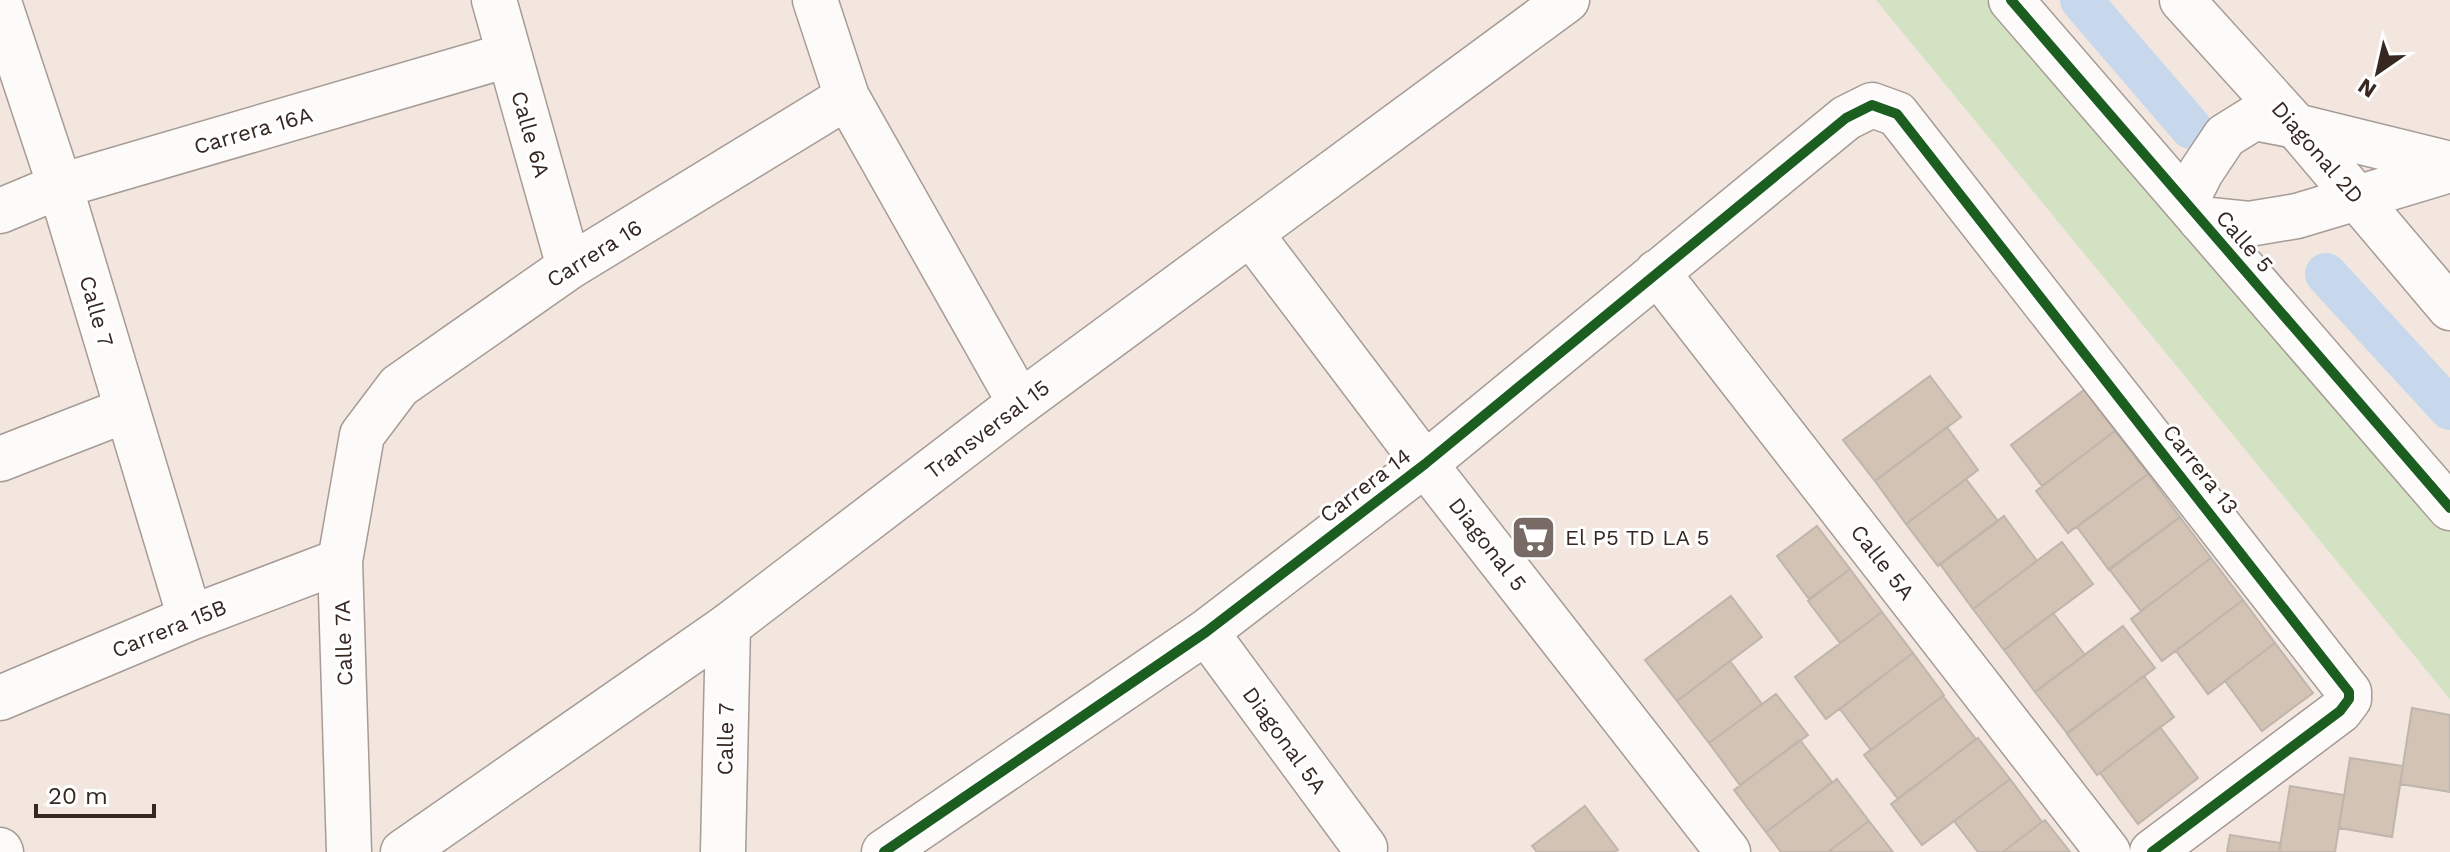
<svg xmlns="http://www.w3.org/2000/svg" width="2450" height="852" font-family="'Work Sans',sans-serif">
<style>
.green{fill:#d2e2c2}
.lines{fill:none;stroke-linecap:round;stroke-linejoin:round}
.canal{stroke:#c7d8ed;stroke-width:42}
.building{fill:#d2c3b5;stroke:#bfb5ad;stroke-width:2}
.street-casing{stroke:#a69b95;stroke-width:47}
.secondary-casing{stroke:#a69b95;stroke-width:47}
.street{stroke:#fdfbfa;stroke-width:44}
.secondary{stroke:#fdfbfa;stroke-width:44}
.cycleway-casing{stroke:#fff;stroke-width:15}
.cycleway{stroke:#1b5e20;stroke-width:10}
.labels{text-anchor:middle;stroke-width:6;stroke-linejoin:round;paint-order:stroke}
.street-label{font-size:22px;fill:#362821;stroke:#fff}
.poi-label{font-size:22px;fill:#362821;stroke:#fff;text-anchor:start}
</style>
<rect width="100%" height="100%" fill="#f2e6df"/>
<path class="green" d="M1876 0H2009L2450 505V699Z"/>
<g class="lines">
<path class="canal" d="M2081 0 2191 128
M2326 274 2450 409"/>
</g>
<path class="building" d="M1930 376 1961 417 1875 481 1843 440Z
M2084 390 2115 431 2042 486 2011 445Z
M1947 427 1978 470 1906 524 1875 481Z
M2115 431 2148 474 2068 533 2036 491Z
M2148 474 2180 517 2109 570 2077 527Z
M1966 479 1998 521 1938 566 1906 524Z
M2004 516 2037 561 1973 609 1940 564Z
M2180 517 2211 558 2141 611 2109 569Z
M1817 526 1850 569 1809 599 1777 556Z
M2062 542 2093 584 2004 650 1973 609Z
M2211 558 2243 600 2162 661 2131 619Z
M1850 569 1882 612 1840 643 1808 601Z
M1731 596 1762 637 1677 701 1645 660Z
M2243 600 2275 643 2208 694 2176 651Z
M1882 612 1913 653 1826 719 1795 677Z
M2053 613 2085 655 2035 692 2004 650Z
M2123 626 2155 668 2067 733 2035 692Z
M2275 643 2313 693 2262 731 2225 681Z
M1913 653 1944 695 1871 750 1840 709Z
M1730 661 1762 704 1709 743 1677 701Z
M2144 676 2174 717 2097 775 2067 734Z
M1776 694 1808 735 1740 785 1709 743Z
M1943 696 1976 739 1898 799 1864 755Z
M2412 708 2450 715V792L2400 784Z
M2160 727 2198 778 2138 824 2100 773Z
M1978 738 2010 779 1922 845 1891 804Z
M1800 740 1832 782 1766 832 1734 790Z
M2350 758 2403 766 2392 837 2339 828Z
M1837 779 1869 821 1828 852H1781L1766 832Z
M2010 779 2042 822 2003 852H1978L1954 821Z
M2290 786 2344 795 2335 852H2279Z
M1585 806 1618 850 1614 852H1537L1532 846Z
M2045 820 2070 852H2003L2042 822Z
M1869 821 1893 852H1828Z
M2230 835 2281 843 2279 852H2227Z"/>
<g class="lines">
<defs>
<path id="street" d="M494 0 569 267
M815 0 847 97 1020 403
M0 5 60 186 190 618
M2186 202 2201 172 2225 136 2254 118 2296 126 2450 164
M0 211 60 186 508 55
M2200 219 2249 224 2297 216 2450 170
M1251 234 1425 464 1728 852
M1657 272 2108 852
M0 459 126 410
M1206 632 1365 848
M0 698 190 618 340 561
M0 850 1 852
M349 852 340 561 362 435 399 386 569 267 847 97
M723 852 728 626
M884 852 1206 632 1425 464 1846 118 1872 105 1897 114 2349 692V699L2340 711 2152 852"/>
<path id="secondary" d="M2011 0 2450 508
M2182 0 2296 126 2450 308
M403 852 728 626 1020 403 1567 0"/>
</defs>
<use href="#street" class="street-casing"/>
<use href="#secondary" class="secondary-casing"/>
<use href="#street" class="street"/>
<use href="#secondary" class="secondary"/>
<defs>
<path id="cycleway" d="M2011 0 2450 508
M884 852 1206 632 1425 464 1846 118 1872 105 1897 114 2349 692V699L2340 711 2152 852"/>
</defs>
<use href="#cycleway" class="cycleway-casing"/>
<use href="#cycleway" class="cycleway"/>
</g>
<defs>
<symbol id="supermarket-square" viewBox="-11 -11 22 22"><rect x="-9" y="-9" width="18" height="18" rx="4" fill="#786a64" stroke="#fff"/><path d="M-6-5.5h2.5l.6 2H6L4.5 2H-2.5L-4.4-4H-6ZM-1.5 3.2a1.3 1.3 0 1 0 .1 0ZM3 3.2a1.3 1.3 0 1 0 .1 0Z" fill="#fff"/></symbol>
</defs>
<g fill-rule="evenodd">
<use href="#supermarket-square" x="1508" y="512" width="51" height="51"/>
</g>
<g class="labels">
<g class="street-label">
<text transform="translate(253 130) rotate(-16)" y="8">Carrera 16A</text>
<text transform="translate(531 134) rotate(74)" y="8">Calle 6A</text>
<text transform="translate(2318 152) rotate(49)" y="8">Diagonal 2D</text>
<text transform="translate(2245 241) rotate(49)" y="8">Calle 5</text>
<text transform="translate(594 253) rotate(-32)" y="8">Carrera 16</text>
<text transform="translate(97 311) rotate(74)" y="8">Calle 7</text>
<text transform="translate(987 429) rotate(-37)" y="8">Transversal 15</text>
<text transform="translate(2201 469) rotate(52)" y="8">Carrera 13</text>
<text transform="translate(1365 485) rotate(-37)" y="8">Carrera 14</text>
<text transform="translate(1488 544) rotate(52)" y="8">Diagonal 5</text>
<text transform="translate(1883 562) rotate(52)" y="8">Calle 5A</text>
<text transform="translate(169 628) rotate(-22)" y="8">Carrera 15B</text>
<text transform="translate(343 643) rotate(-92)" y="8">Calle 7A</text>
<text transform="translate(725 739) rotate(-89)" y="8">Calle 7</text>
<text transform="translate(1285 740) rotate(54)" y="8">Diagonal 5A</text>
</g>
<g class="poi-label">
<text x="1565" y="545">El P5 TD LA 5</text>
</g>
</g>
<g transform="translate(2378 72) rotate(214)" stroke="#ffffff" stroke-width="6" paint-order="stroke">
<path d="M0-6L14 30L0 20L-14 30Z" fill="#362821"/>
<text y="-12" font-size="22" font-weight="bold" text-anchor="middle" fill="#362821">N</text>
</g>
<path d="M36 804v12h118v-12" fill="none" stroke="#362821" stroke-width="4"/>
<text x="48" y="804" font-size="24" fill="#362821" stroke="#ffffff" stroke-width="6" paint-order="stroke">20 m</text>
</svg>
